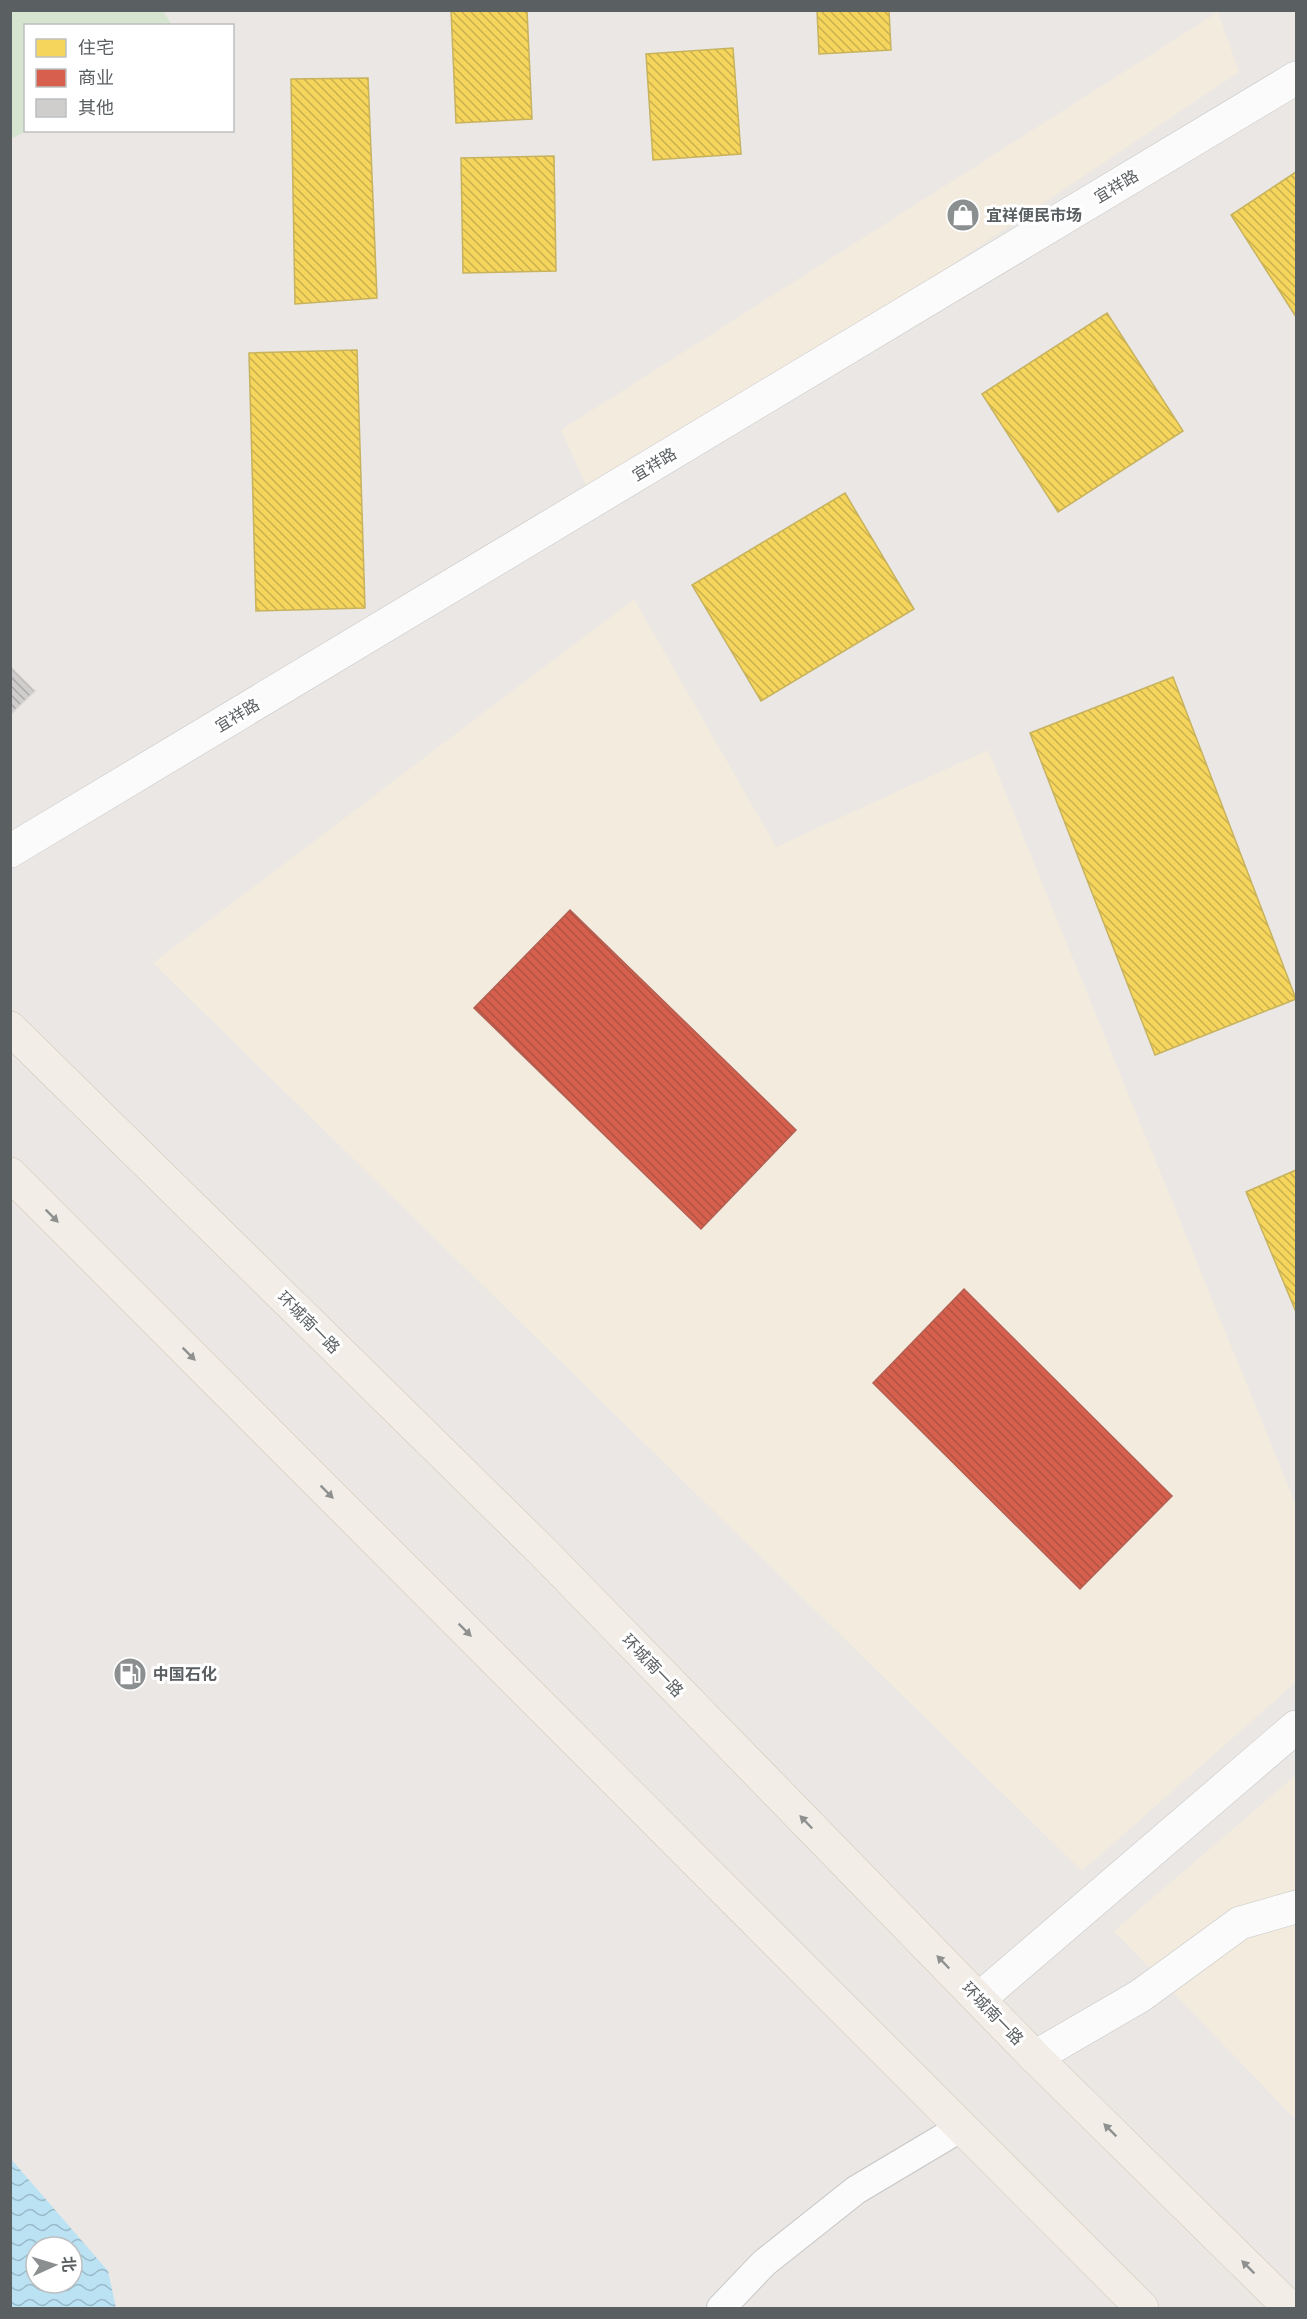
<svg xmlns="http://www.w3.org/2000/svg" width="1307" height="2319" font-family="'Noto Sans','Noto Sans SC',sans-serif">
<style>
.commercial{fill:#f3ebdd}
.pitch{fill:#d5e5d0}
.water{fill:url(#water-waves);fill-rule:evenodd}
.homes{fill:url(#homes-back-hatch);stroke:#c7b25e;stroke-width:1.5}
.shops{fill:url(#shops-back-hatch);stroke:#b16053;stroke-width:1.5}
.building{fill:url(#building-back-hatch);stroke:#d9d6d4;stroke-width:1.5}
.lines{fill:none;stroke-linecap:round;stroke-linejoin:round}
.lane-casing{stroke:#c6c6c6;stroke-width:30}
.street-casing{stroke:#c6c6c6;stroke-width:34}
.primary-casing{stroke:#d0c4b4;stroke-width:34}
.lane{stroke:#fcfbfb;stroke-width:28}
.street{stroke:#fcfbfb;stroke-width:33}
.primary{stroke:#f2eee7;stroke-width:33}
.oneway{fill:#8f9191}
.labels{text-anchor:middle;stroke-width:6;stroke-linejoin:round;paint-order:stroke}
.street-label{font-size:16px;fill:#5a5f62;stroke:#fff}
.poi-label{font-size:16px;font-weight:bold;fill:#5a5f62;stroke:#fff;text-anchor:start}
</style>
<defs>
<pattern id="water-waves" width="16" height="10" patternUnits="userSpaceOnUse" patternTransform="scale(1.5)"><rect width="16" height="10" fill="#bae2f3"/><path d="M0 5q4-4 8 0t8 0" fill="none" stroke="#9abac8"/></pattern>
<pattern id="homes-back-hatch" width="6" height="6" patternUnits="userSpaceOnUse" patternTransform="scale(1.5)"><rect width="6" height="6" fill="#f6d55c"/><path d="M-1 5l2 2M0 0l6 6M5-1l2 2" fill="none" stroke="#cab04f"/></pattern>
<pattern id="shops-back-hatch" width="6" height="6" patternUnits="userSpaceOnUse" patternTransform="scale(1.5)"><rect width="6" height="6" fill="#d6604d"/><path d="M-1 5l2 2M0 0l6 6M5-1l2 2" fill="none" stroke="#b15243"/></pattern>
<pattern id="building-back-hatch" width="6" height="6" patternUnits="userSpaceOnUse" patternTransform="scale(1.5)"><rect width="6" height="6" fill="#d0cecd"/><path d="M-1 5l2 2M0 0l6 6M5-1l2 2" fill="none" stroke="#acaaaa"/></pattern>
</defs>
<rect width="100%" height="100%" fill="#eae7e4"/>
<path class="commercial" d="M1218 12 1239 72 595 504 561 430Z
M634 599 776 847 988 750 1296 1505V1682L1082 1871 153 963Z
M1296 1775V2120L1114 1931Z"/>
<path class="pitch" d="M11 10 163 11 172 25 26 26V131L13 138 10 134Z"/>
<path class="water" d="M10 2158 108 2271 116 2308H11ZM36 2247H72V2283H36Z"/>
<path class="homes" d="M451 10H527L532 119 456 123Z
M817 10H889L891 50 819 54Z
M733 48 741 154 653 160 646 54Z
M368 78 377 298 295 304 291 79Z
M554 156 556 271 463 273 461 158Z
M1296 172V317L1231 215Z
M1107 313 1183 431 1058 512 982 394Z
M357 350 365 608 256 611 249 353Z
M845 493 914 609 761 701 692 585Z
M1173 677 1296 999 1155 1055 1030 733Z
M1296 1170V1312L1246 1192Z"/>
<path class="shops" d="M570 910 796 1130 701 1229 474 1008Z
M964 1289 1172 1496 1080 1589 873 1383Z"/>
<path class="building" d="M10 666 35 691 10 715Z"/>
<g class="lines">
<defs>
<path id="lane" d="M721 2308 764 2263 856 2190 960 2128"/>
<path id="street" d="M10 851 1296 78
M979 1999 1296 1727
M1035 2057 1140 1996 1240 1923 1296 1907"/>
<path id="primary" d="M10 1028 544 1553 1035 2057 1290 2308
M10 1174 1142 2308"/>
</defs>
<use href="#lane" class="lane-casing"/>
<use href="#street" class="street-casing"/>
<use href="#primary" class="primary-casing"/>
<use href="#lane" class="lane"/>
<use href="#street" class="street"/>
<use href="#primary" class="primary"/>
</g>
<defs><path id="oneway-solid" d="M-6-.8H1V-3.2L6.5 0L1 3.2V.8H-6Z" transform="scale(1.5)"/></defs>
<g class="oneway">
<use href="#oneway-solid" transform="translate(52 1216) rotate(45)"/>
<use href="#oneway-solid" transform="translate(189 1354) rotate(45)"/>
<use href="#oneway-solid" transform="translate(327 1492) rotate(45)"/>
<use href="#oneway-solid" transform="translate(465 1630) rotate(45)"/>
<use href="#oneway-solid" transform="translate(806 1822) rotate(-134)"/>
<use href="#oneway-solid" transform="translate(943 1962) rotate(-134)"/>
<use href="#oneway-solid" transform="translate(1110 2130) rotate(-135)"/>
<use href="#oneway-solid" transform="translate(1248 2267) rotate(-135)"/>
</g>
<defs>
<symbol id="shop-disc" viewBox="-11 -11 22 22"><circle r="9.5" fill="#8c8f90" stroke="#fff"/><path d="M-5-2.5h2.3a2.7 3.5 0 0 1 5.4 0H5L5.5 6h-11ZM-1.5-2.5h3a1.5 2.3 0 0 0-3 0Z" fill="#fff"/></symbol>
<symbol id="fuel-disc" viewBox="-11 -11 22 22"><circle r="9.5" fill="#8c8f90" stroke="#fff"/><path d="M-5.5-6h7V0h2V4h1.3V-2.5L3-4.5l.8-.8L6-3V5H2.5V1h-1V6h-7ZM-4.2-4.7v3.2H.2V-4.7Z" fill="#fff"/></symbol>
</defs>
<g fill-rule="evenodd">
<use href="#shop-disc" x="944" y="196" width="38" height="38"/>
<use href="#fuel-disc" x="111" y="1655" width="38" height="38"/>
</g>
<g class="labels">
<g class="street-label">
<text transform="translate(1116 186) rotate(-31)" y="6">宜祥路</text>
<text transform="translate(654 464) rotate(-31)" y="6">宜祥路</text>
<text transform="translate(237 715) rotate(-31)" y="6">宜祥路</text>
<text transform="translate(309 1322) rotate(45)" y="6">环城南一路</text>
<text transform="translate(653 1665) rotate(46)" y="6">环城南一路</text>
<text transform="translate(993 2013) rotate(46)" y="6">环城南一路</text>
</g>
<g class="poi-label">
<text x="986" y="221">宜祥便民市场</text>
<text x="153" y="1680">中国石化</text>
</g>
</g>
<rect width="1307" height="2319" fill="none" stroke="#5a5f62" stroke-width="24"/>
<rect x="24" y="24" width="210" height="108" fill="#ffffff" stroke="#bdbfc0" stroke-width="1.5"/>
<rect x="36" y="39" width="30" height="18" fill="#f6d55c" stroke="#bdbfc0" stroke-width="1.5"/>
<text x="78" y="54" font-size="18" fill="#5a5f62">住宅</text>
<rect x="36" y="69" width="30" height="18" fill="#d6604d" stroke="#bdbfc0" stroke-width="1.5"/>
<text x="78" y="84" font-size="18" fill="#5a5f62">商业</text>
<rect x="36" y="99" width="30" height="18" fill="#d0cecd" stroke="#bdbfc0" stroke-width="1.5"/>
<text x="78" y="114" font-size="18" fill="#5a5f62">其他</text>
<g transform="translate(54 2265) rotate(86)"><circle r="28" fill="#ffffff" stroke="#bdbfc0" stroke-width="1.5"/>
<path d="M0-4.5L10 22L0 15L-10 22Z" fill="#8c8f90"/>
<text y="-9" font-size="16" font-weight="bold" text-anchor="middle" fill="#5a5f62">北</text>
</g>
</svg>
